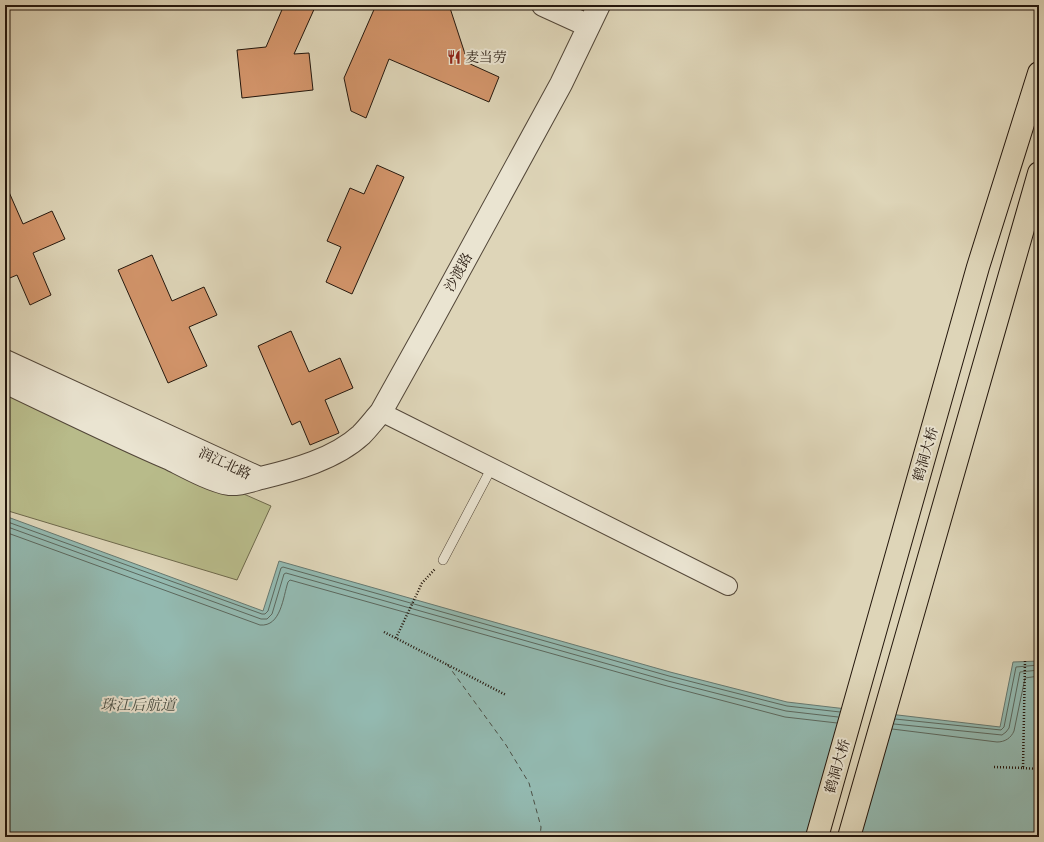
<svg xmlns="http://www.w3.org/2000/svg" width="1044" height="842" font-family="'Libre Bodoni','Noto Serif SC',serif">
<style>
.green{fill:#b8bb8a;stroke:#6e694c}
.water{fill:#93b9b0;stroke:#67786f}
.pier{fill:#ded5b8}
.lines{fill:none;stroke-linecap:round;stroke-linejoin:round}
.shore{stroke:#5c685e;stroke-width:1}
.ferry{stroke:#4b5046;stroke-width:1;stroke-dasharray:5 4;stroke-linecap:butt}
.building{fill:#d2946a;stroke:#24170d}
.service-casing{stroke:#524638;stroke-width:10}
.minor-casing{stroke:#524638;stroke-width:20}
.tertiary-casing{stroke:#524638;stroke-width:24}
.primary-casing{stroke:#24170d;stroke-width:24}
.path{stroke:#24170d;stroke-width:2.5;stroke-dasharray:1 2;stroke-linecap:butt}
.service{stroke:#eae4d1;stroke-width:9}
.minor{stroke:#eae4d1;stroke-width:18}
.tertiary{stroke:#eae4d1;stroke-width:22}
.primary{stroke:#ded5b8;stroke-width:22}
.labels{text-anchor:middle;stroke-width:4;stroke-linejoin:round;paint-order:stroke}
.poi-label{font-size:14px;fill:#24170d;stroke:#eae4d1;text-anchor:start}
.street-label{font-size:14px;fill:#24170d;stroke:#eae4d1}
.water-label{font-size:15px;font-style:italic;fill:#4b5046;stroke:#eae4d1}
</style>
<rect width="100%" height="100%" fill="#ded5b8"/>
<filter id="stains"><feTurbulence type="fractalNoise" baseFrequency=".005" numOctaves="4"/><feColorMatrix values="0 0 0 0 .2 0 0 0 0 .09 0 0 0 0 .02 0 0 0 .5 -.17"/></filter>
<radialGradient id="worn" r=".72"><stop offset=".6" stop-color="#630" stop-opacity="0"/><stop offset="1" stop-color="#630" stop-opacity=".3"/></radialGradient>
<path class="green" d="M5 389 271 506 237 580 5 510Z"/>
<path class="water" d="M5 516 263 611 279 561 670 672 787 702 1000 727 1013 662 1039 661V837H5Z"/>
<path class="pier" d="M846 707 893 712 857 837H808Z"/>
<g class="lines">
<path class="shore" d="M5 521 262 614H265L268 611 281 568 283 567 669 676 787 706 840 712
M5 526 261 619H267L272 614 284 574 286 573 668 681 786 711 838 717
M5 532 260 625C281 627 283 597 288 582L290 580 667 686 785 717 837 723
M895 719 1001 730 1004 727 1016 667 1039 665
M894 724 1002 735 1006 732 1009 728 1020 672 1039 670
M892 729 997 742C1005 742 1011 738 1014 731L1025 678 1039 676"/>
<path class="ferry" d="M447 664 506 745 529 783 541 827 540 837"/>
</g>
<path class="building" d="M284 5H316L294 54 309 53 313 90 242 98 237 50 266 47Z
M376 5H443L450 8 468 63 499 77 489 102 389 59 366 118 351 111 344 78Z
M377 165 404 177 352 294 326 282 341 247 327 241 350 188 364 194Z
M5 183 23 224 52 211 65 239 33 253 51 295 30 305 17 275 5 280Z
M152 255 172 301 204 287 217 315 189 327 207 366 168 383 118 270Z
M291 331 309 372 340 358 353 388 325 400 339 433 310 445 300 421 292 425 258 346Z"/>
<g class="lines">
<defs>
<path id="service" d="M443 560 492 467"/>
<path id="minor" d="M381 412 728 586"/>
<path id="tertiary" d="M543 5 589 26
M5 361 259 478
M5 382C60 408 114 435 170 459 186 467 211 481 229 484 240 485 250 481 261 478 294 470 335 459 361 435 368 428 374 420 381 412L430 324 561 84 599 5"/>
<path id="primary" d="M817 837 978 267 1039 73
M849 837 1039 173"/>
</defs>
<use href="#service" class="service-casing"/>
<use href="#minor" class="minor-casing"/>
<use href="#tertiary" class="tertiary-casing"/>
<use href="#primary" class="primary-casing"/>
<path class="path" d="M384 632 506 695
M396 638 422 583 435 569
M994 767 1023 768 1025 661
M1023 768 1039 769"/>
<use href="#service" class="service"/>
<use href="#minor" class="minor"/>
<use href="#tertiary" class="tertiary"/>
<use href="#primary" class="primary"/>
</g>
<defs>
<symbol id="restaurant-bare" viewBox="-9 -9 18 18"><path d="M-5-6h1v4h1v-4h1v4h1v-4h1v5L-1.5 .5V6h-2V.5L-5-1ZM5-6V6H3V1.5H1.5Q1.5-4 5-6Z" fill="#8f2418" stroke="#eae4d1" stroke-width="2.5" paint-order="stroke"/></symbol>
</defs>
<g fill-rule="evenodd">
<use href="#restaurant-bare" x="444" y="47" width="20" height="20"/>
</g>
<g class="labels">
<g class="poi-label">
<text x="465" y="62">麦当劳</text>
</g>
<g class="street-label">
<text transform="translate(458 272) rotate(-61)" y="5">沙渡路</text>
<text transform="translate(925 454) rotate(-74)" y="5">鹤洞大桥</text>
<text transform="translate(225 463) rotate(25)" y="5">润江北路</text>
<text transform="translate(837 766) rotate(-74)" y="5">鹤洞大桥</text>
</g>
<g class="water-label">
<text x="138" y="710">珠江后航道</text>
</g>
</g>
<rect width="1044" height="842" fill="none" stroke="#ded5b8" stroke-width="20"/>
<rect x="6" y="6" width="1032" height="830" fill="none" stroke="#24170d" stroke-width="2"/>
<rect x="10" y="10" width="1024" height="822" fill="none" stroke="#24170d"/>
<rect width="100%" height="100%" filter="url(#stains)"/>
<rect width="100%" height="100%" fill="url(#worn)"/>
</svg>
